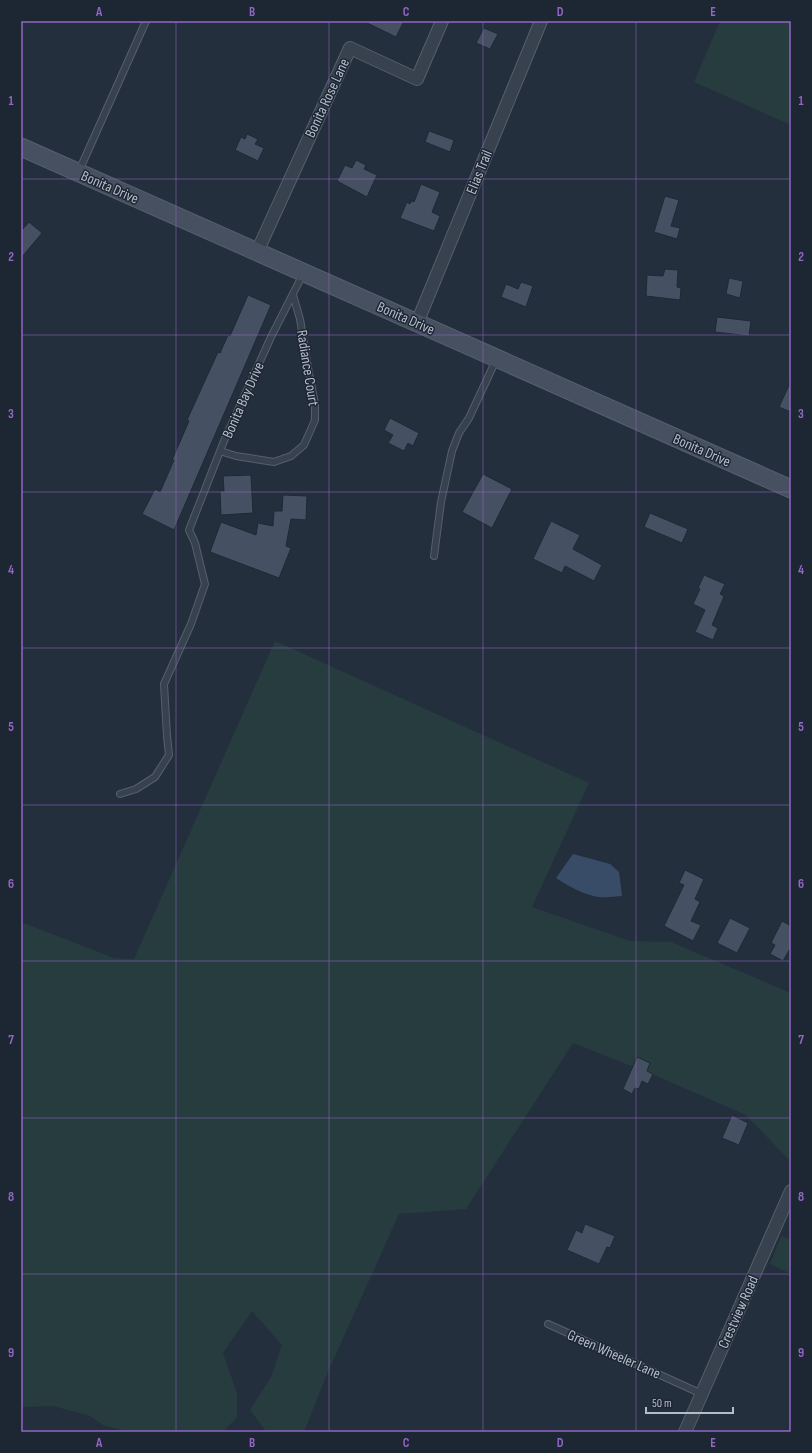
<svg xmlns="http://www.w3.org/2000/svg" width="812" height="1453" font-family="'Sofia Sans Condensed',sans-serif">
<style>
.green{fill:#263c3f}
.water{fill:#394c67}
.building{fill:#455162;stroke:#1f2835}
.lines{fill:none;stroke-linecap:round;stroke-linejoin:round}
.lane-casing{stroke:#565f6c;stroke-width:8}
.street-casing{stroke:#565f6c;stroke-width:14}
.secondary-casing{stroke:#565f6c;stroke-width:19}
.lane{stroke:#38414e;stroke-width:6}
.street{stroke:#38414e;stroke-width:12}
.secondary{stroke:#465061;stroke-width:17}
.grid{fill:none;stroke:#9266c3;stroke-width:1;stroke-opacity:0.55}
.labels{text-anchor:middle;stroke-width:3;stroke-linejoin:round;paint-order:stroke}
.street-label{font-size:15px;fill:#b4bcc9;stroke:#1d2633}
.neatline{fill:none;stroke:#9266c3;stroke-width:1.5}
.grid-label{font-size:13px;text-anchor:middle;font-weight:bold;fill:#9266c3}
</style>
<rect width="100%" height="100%" fill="#242f3e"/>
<path class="green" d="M720 21H791V125L694 82Z
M275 641 589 783 532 907 630 941 671 942 791 993V1159L790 1161 746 1115 654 1075 573 1043 466 1209 399 1214 327 1374 304 1432H264L265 1430 250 1410 271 1377 282 1345 252 1311 223 1353 237 1393V1417L223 1432H128L103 1425 90 1416 53 1406 22 1407 21 1406V922L114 958 134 959Z
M781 1236 791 1240V1274L770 1264Z"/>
<path class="water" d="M573 854 610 864 619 872 622 896C615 896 606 898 599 897 584 895 568 886 556 878Z"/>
<path class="building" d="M363 21H404L396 37Z
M484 28 498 34 490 49 476 43Z
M429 131 454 140 450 152 425 142Z
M247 134 258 139 255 144 264 148 258 161 235 150 241 137 245 139Z
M356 160 366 165 364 169 377 175 367 197 337 181 345 165 352 168Z
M421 184 440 192 432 212 440 216 434 231 400 218 407 202 410 204 411 201 414 202Z
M665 196 679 200 671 226 680 228 677 239 654 232Z
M29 222 42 233 21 258V231Z
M665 269 678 270 677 287 681 288 680 300 646 296 647 275 663 276Z
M729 278 743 281 740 298 726 294Z
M521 282 533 286 526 307 501 297 506 284 518 289Z
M248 295 271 305 174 530 142 514 155 489 160 492 174 460H172L189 421 187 420 218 352 220 353 228 335 230 336Z
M717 317 751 321 749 336 715 332Z
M791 381V412L779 407Z
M390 418 419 433 413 446 408 443 404 451 388 443 393 435 384 430Z
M483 474 512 489 492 528 462 512Z
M251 475 253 513 221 515 220 491H224L223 476Z
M283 495 307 496 306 520 291 519 286 546 291 548 279 578 210 552 221 522 256 535 258 523 273 526 274 511H282Z
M650 513 688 529 682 543 644 527Z
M551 521 580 535 573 549 602 565 594 581 565 566 562 573 533 559Z
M704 575 725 584 720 594 724 596 723 599 712 625 718 628 713 640 695 632 705 610 693 604 700 589 698 588Z
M685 870 704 879 695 899 700 902 691 921 701 925 693 941 664 926 684 885 679 883Z
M730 918 750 928 737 953 717 943Z
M782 921 791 926V947L783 961 770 954 775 945 771 943Z
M637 1057 650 1063 647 1071 653 1074 648 1084 642 1081 639 1089 635 1088 632 1094 623 1089Z
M732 1115 748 1123 739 1145 722 1138Z
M585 1224 615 1236 610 1248 607 1247 599 1264 567 1250 576 1230 582 1233Z"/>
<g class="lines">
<defs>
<path id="lane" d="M79 171 146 21
M220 451 236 456 274 462 291 456 304 445 315 420V404L308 368 300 319 293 295
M434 556 441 502 452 451 459 433 469 418 496 360
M120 794 136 789 155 777 169 755 167 736 164 684 191 624 205 584 195 543 189 530 224 441 271 337 303 274
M548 1324 702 1394"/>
<path id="street" d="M257 252 350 48 417 79 442 21
M417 323 541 21
M685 1432 791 1191"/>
<path id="secondary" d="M21 147 791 489"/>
</defs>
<use href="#lane" class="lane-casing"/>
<use href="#street" class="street-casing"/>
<use href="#secondary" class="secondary-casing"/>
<use href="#lane" class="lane"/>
<use href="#street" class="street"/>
<use href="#secondary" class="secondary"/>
</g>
<path class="grid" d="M176 21V1432M329 21V1432M483 21V1432M636 21V1432M21 179H791M21 335H791M21 492H791M21 648H791M21 805H791M21 961H791M21 1118H791M21 1274H791"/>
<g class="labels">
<g class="street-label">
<text transform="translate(327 98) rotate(-65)" y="5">Bonita Rose Lane</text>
<text transform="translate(479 172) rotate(-68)" y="5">Elias Trail</text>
<text transform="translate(110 187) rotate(24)" y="5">Bonita Drive</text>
<text transform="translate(406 318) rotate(24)" y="5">Bonita Drive</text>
<text transform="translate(308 368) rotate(81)" y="5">Radiance Court</text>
<text transform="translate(243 400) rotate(-66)" y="5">Bonita Bay Drive</text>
<text transform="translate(702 450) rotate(24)" y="5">Bonita Drive</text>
<text transform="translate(738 1312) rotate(-66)" y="5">Crestview Road</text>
<text transform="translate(614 1354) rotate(24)" y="5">Green Wheeler Lane</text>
</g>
</g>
<rect width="812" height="1453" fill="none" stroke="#1d2633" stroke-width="44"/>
<path d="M646 1407v6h87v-6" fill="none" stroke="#b4bcc9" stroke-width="2"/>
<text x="652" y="1407" font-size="12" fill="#b4bcc9" stroke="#1d2633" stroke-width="3" paint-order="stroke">50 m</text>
<rect x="22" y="22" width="768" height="1409" class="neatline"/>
<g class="grid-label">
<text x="99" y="16">A</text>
<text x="252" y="16">B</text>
<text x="406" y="16">C</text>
<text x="560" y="16">D</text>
<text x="713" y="16">E</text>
<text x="11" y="105">1</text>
<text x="801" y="105">1</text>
<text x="11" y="261">2</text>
<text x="801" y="261">2</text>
<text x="11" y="418">3</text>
<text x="801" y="418">3</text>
<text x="11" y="574">4</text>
<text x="801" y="574">4</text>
<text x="11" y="731">5</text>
<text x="801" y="731">5</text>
<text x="11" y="888">6</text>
<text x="801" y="888">6</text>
<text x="11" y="1044">7</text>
<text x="801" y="1044">7</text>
<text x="11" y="1201">8</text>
<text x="801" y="1201">8</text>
<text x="11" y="1357">9</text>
<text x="801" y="1357">9</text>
<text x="99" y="1447">A</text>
<text x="252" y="1447">B</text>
<text x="406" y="1447">C</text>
<text x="560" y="1447">D</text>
<text x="713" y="1447">E</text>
</g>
</svg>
